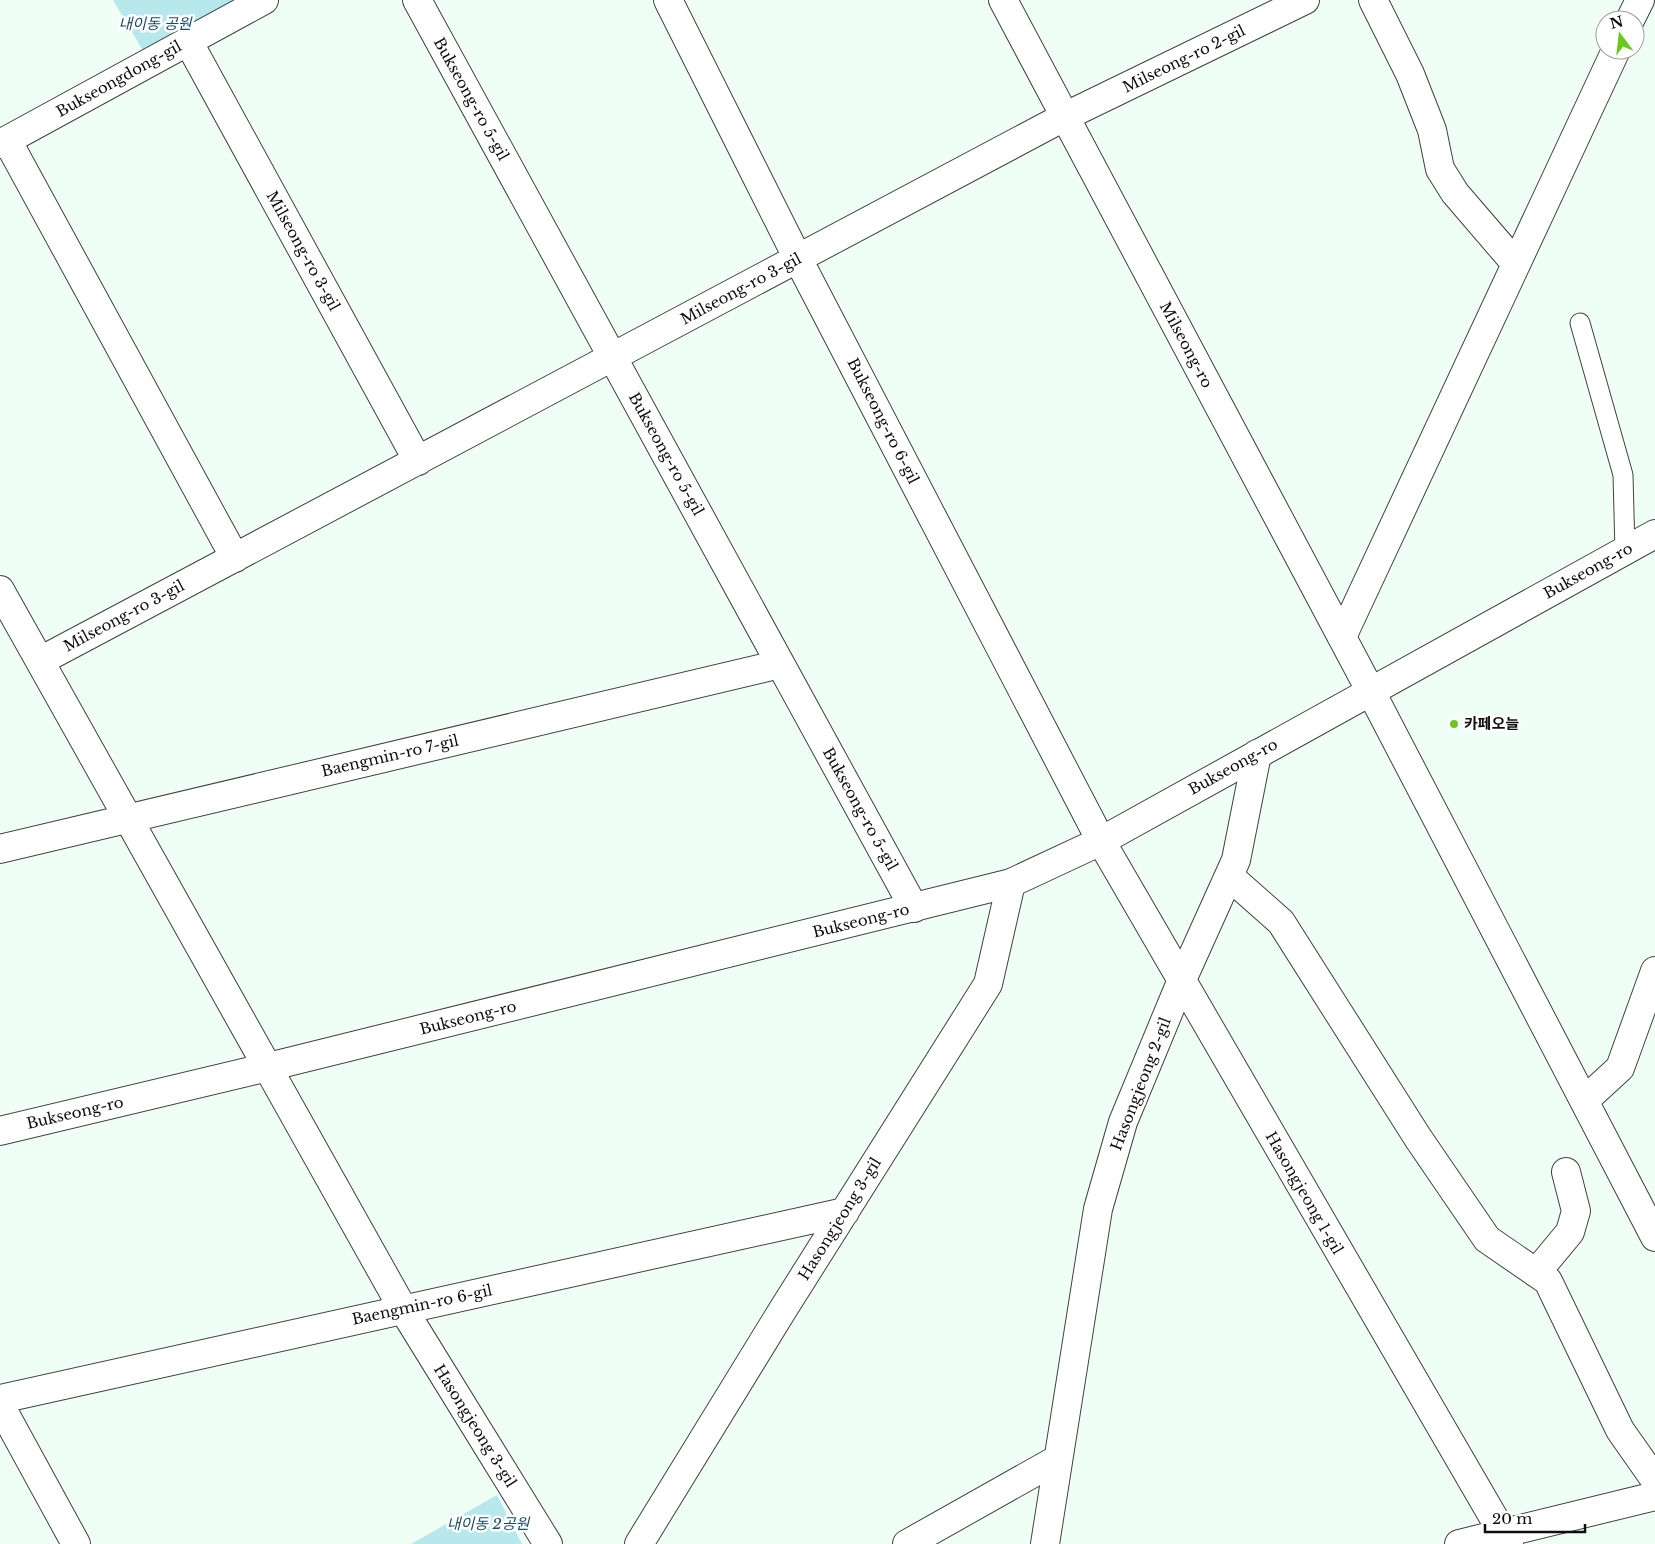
<svg xmlns="http://www.w3.org/2000/svg" width="1655" height="1544" font-family="'Libre Baskerville','Noto Sans KR',serif">
<style>
.green{fill:#b7e8ec}
.lines{fill:none;stroke-linecap:round;stroke-linejoin:round}
.service-casing{stroke:#414141;stroke-width:21}
.minor-casing{stroke:#414141;stroke-width:30}
.tertiary-casing{stroke:#414141;stroke-width:30}
.service{stroke:#fff;stroke-width:19}
.minor{stroke:#fff;stroke-width:28}
.tertiary{stroke:#fff;stroke-width:28}
.poi-dot{fill:#6bc71e;stroke:#fff;stroke-width:2}
.labels{text-anchor:middle;stroke-width:5;stroke-linejoin:round;paint-order:stroke}
.park-label{font-size:15px;font-style:italic;fill:#1b4c6a;stroke:#fff}
.street-label{font-size:15px;fill:#0e0e0e;stroke:#fff}
.poi-label{font-size:15px;font-weight:bold;fill:#0e0e0e;stroke:#fff;text-anchor:start}
</style>
<rect width="100%" height="100%" fill="#f0fff6"/>
<path class="green" d="M113 0H256L146 56Z
M497 1495 522 1544H411Z"/>
<g class="lines">
<defs>
<path id="service" d="M1580 323 1623 475 1625 551"/>
<path id="minor" d="M417 0 914 908
M668 0 798 259 1101 841 1509 1544
M1373 0 1410 74 1432 130 1440 169 1455 193 1516 264
M1630 20 1640 0
M188 41 418 461
M7 140 235 558
M0 144 264 0
M0 590 403 1309 548 1544
M1342 637 1616 50
M40 661 1064 117 1305 0
M1370 690 1655 1237
M0 849 780 664
M1229 876 1281 922 1418 1138 1487 1239 1548 1281 1620 1430 1655 1480
M1584 1101 1620 1068 1655 971
M1536 1273 1570 1232 1576 1211 1566 1172
M0 1399 845 1212
M0 1405 76 1544
M639 1544 782 1311 988 984 1011 883
M907 1544 1058 1459
M1045 1544 1098 1209 1123 1122 1181 982 1236 860 1257 754
M1459 1544 1655 1496"/>
<path id="tertiary" d="M1003 0 1370 690
M0 1131 268 1067 1011 883 1101 841 1655 534"/>
</defs>
<use href="#service" class="service-casing"/>
<use href="#minor" class="minor-casing"/>
<use href="#tertiary" class="tertiary-casing"/>
<use href="#service" class="service"/>
<use href="#minor" class="minor"/>
<use href="#tertiary" class="tertiary"/>
</g>
<circle class="poi-dot" cx="1454" cy="724" r="5"/>
<g class="labels">
<g class="park-label">
<text x="155" y="29">내이동 공원</text>
<text x="488" y="1529">내이동 2공원</text>
</g>
<g class="street-label">
<text transform="translate(1184 59) rotate(-26)" y="5">Milseong-ro 2-gil</text>
<text transform="translate(119 79) rotate(-29)" y="5">Bukseongdong-gil</text>
<text transform="translate(471 99) rotate(61)" y="5">Bukseong-ro 5-gil</text>
<text transform="translate(303 251) rotate(61)" y="5">Milseong-ro 3-gil</text>
<text transform="translate(741 289) rotate(-28)" y="5">Milseong-ro 3-gil</text>
<text transform="translate(1186 345) rotate(62)" y="5">Milseong-ro</text>
<text transform="translate(883 421) rotate(63)" y="5">Bukseong-ro 6-gil</text>
<text transform="translate(666 454) rotate(61)" y="5">Bukseong-ro 5-gil</text>
<text transform="translate(1588 571) rotate(-29)" y="5">Bukseong-ro</text>
<text transform="translate(124 616) rotate(-28)" y="5">Milseong-ro 3-gil</text>
<text transform="translate(390 756) rotate(-13)" y="5">Baengmin-ro 7-gil</text>
<text transform="translate(1233 767) rotate(-29)" y="5">Bukseong-ro</text>
<text transform="translate(860 809) rotate(61)" y="5">Bukseong-ro 5-gil</text>
<text transform="translate(861 921) rotate(-14)" y="5">Bukseong-ro</text>
<text transform="translate(468 1018) rotate(-14)" y="5">Bukseong-ro</text>
<text transform="translate(1141 1084) rotate(-69)" y="5">Hasongjeong 2-gil</text>
<text transform="translate(75 1113) rotate(-13)" y="5">Bukseong-ro</text>
<text transform="translate(1304 1193) rotate(60)" y="5">Hasongjeong 1-gil</text>
<text transform="translate(840 1219) rotate(-58)" y="5">Hasongjeong 3-gil</text>
<text transform="translate(422 1305) rotate(-12)" y="5">Baengmin-ro 6-gil</text>
<text transform="translate(475 1426) rotate(58)" y="5">Hasongjeong 3-gil</text>
</g>
<g class="poi-label">
<text x="1464" y="729">카페오늘</text>
</g>
</g>
<g transform="translate(1620 35) rotate(345)"><circle r="24" fill="#ffffff" stroke="#9f9f9f"/>
<path d="M0-4L9 19L0 12L-9 19Z" fill="#6bc71e"/>
<text y="-8" font-size="14" font-weight="bold" text-anchor="middle" fill="#0e0e0e">N</text>
</g>
<path d="M1485 1524v8h100v-8" fill="none" stroke="#0e0e0e" stroke-width="2.5"/>
<text x="1492" y="1524" font-size="15" fill="#0e0e0e" stroke="#ffffff" stroke-width="4" paint-order="stroke">20 m</text>
</svg>
